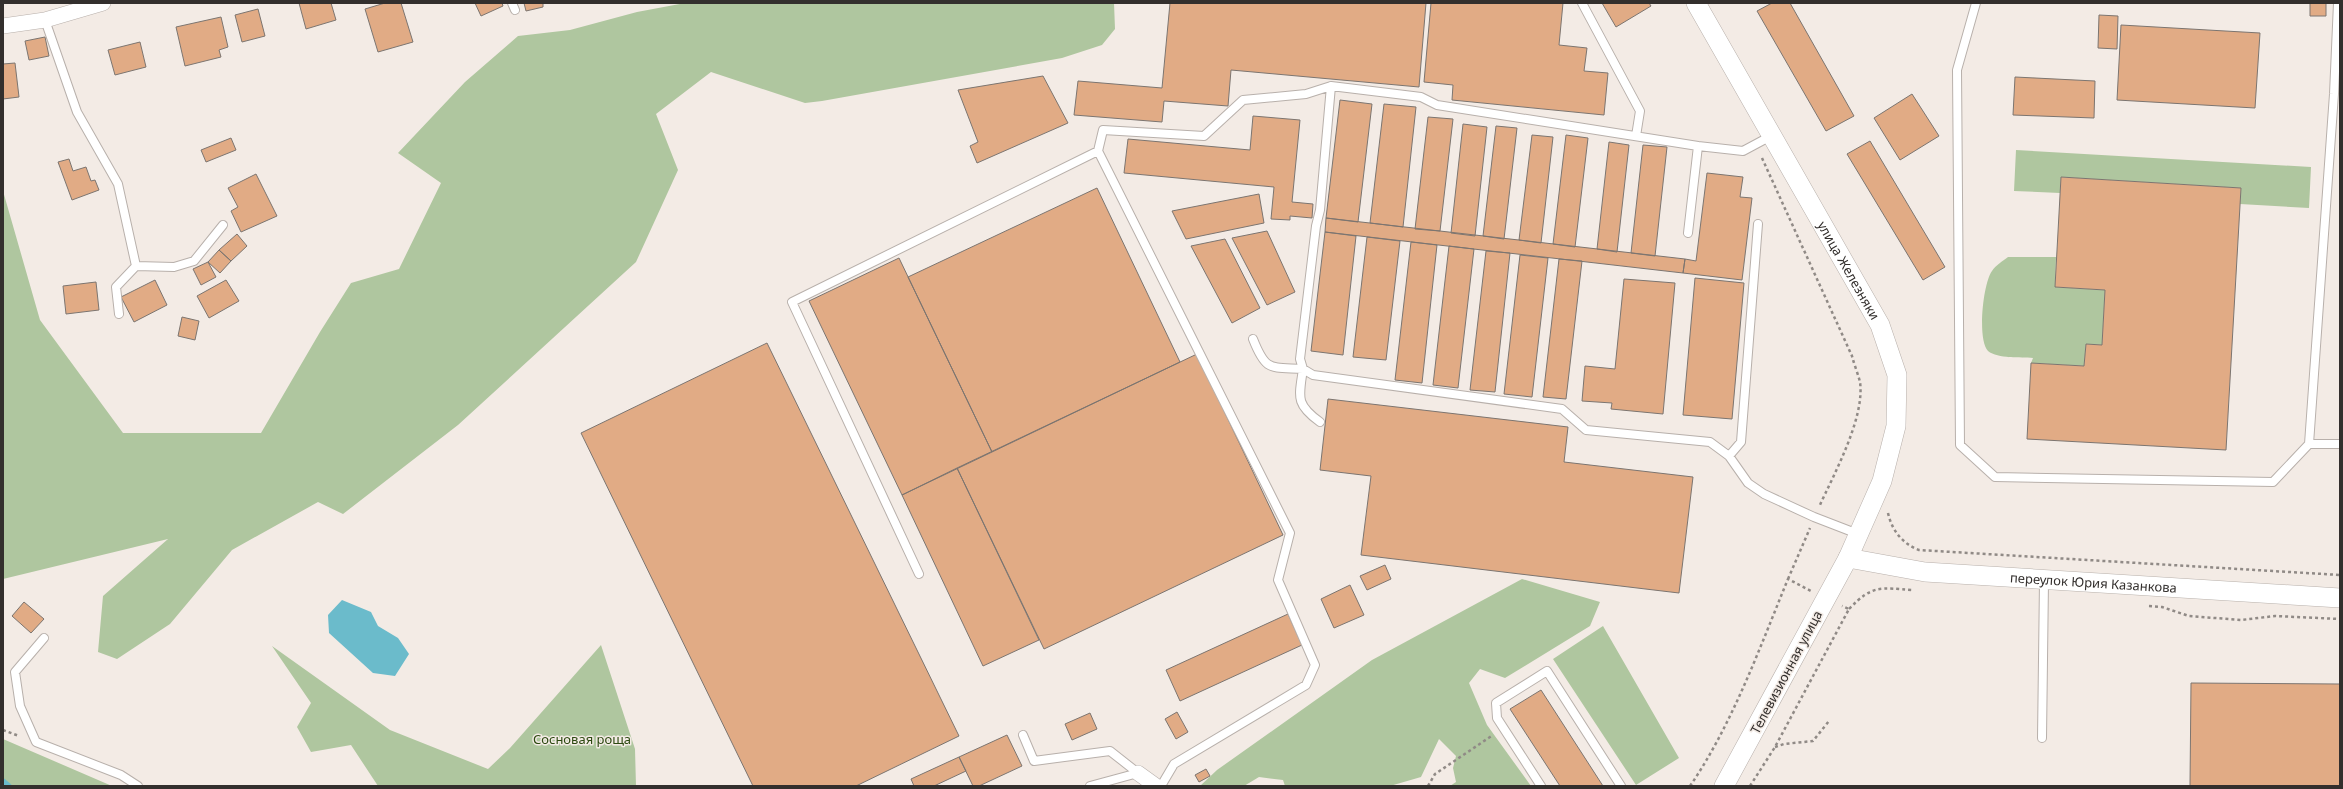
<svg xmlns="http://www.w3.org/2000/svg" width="2343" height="789" font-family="'Noto Sans',sans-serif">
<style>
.green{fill:#afc69f}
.water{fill:#6bbbcb}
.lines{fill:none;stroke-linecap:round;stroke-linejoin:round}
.stream{stroke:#6bbbcb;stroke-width:5.5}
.building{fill:#e1ab85;stroke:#7c7570}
.service-casing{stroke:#b8b0ab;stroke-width:10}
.minor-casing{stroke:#b8b0ab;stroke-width:16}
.tertiary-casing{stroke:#b8b0ab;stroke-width:20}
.path{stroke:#908a86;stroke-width:2.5;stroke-dasharray:3 3;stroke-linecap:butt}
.service{stroke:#fff;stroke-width:8}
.minor{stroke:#fff;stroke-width:15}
.tertiary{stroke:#fff;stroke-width:19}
.labels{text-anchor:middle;stroke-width:3;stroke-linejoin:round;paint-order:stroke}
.street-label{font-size:13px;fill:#332f2d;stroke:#f3ebe5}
.park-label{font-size:13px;fill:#2c4910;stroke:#f3ebe5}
</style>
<rect width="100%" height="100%" fill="#f3ebe5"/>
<path class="green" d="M685 3H1114L1115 29 1102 45 1062 58 822 101 805 103 711 72 656 114 678 170 636 262 458 425 343 514 318 502 232 550 170 624 117 659 98 652 103 596 168 539 3 579V191L40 320 123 433H261L320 332 351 283 399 269 441 183 398 153 465 82 518 36 570 30 637 12Z
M2016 150 2311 167 2309 208 2240 204 2241 188 2061 177 2060 193 2014 191Z
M2008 257H2056L2055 287 2105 290 2102 345 2086 344 2084 366 2031 363 2033 358C2021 357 1998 359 1988 351 1977 340 1983 283 1992 271 1996 265 2003 261 2008 257Z
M1522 579 1600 602 1590 626 1505 678 1480 669 1469 683 1487 725 1531 786H1450L1456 782 1453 768 1456 756 1439 739 1421 777 1390 786H1285L1283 780 1259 777 1244 786H1200L1217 770 1372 660Z
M1603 626 1679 758 1636 785 1553 659Z
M601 645 635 749 636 786H378L351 745 311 752 297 727 311 703 272 646 390 730 488 769 510 748Z
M3 739 112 786H3Z"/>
<path class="water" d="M342 600 371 612 378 626 398 638 409 654 395 676 373 673 329 633 328 615Z"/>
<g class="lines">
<path class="stream" d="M3 781 9 786"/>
</g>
<path class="building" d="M299 3H331L336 20 306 29Z
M385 3H401L413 42 378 52 365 9Z
M475 3H502L503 6 481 16Z
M524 3H543V7L526 11Z
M1170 3H1426L1419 87 1231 70 1228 106 1164 101 1162 122 1074 115 1078 81 1162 88Z
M1431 3H1563L1559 45 1587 48 1584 71 1608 73 1604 115 1452 100 1453 85 1424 82Z
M1602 3H1649L1651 6 1616 27Z
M1772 3H1790L1854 116 1826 131 1757 11Z
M2310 3H2326V16H2310Z
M258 9 265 36 242 42 235 15Z
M2099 15 2118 16 2117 49 2098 48Z
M221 17 228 47 219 50 221 57 185 66 176 27Z
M2121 25 2260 33 2255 108 2117 100Z
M45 37 49 56 29 60 25 41Z
M140 42 146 67 115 75 108 50Z
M15 63 19 97 3 99V64Z
M1043 76 1068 123 977 163 970 146 978 142 958 90Z
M2015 77 2095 81 2094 118 2013 115Z
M1912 94 1939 136 1900 160 1874 118Z
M1340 100 1372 104 1358 222 1326 218Z
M1384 104 1416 107 1403 227 1370 223Z
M1253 116 1300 120 1292 202 1313 204 1312 218 1290 216V220L1271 219 1274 187 1124 173 1128 139 1250 150Z
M1428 117 1453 119 1440 231 1415 229Z
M1463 124 1487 127 1475 236 1451 233Z
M1496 126 1517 128 1504 239 1483 236Z
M1532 135 1553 137 1541 243 1519 240Z
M1566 135 1588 138 1575 247 1553 244Z
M231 138 236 150 206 162 201 150Z
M1870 141 1945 267 1923 280 1847 154Z
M1609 142 1629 145 1617 252 1597 249Z
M1643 145 1667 147 1655 256 1631 253Z
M69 159 73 171 86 167 91 181 95 180 99 190 72 200 58 162Z
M1707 173 1743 177 1740 197 1752 198 1742 280 1683 273 1685 259 1696 261Z
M256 174 277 216 241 232 231 211 238 207 228 188Z
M2061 177 2241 188 2226 450 2027 439 2031 363 2084 366 2086 344 2102 345 2105 290 2055 287Z
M1097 188 1180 362 992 452 908 277Z
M1259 194 1264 223 1186 239 1172 211Z
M1326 218 1685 259 1683 273 1325 232Z
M1267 231 1295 292 1267 305 1232 238Z
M1325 232 1356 236 1343 355 1311 351Z
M237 234 247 246 231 261 219 250Z
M1367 237 1400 241 1386 360 1353 357Z
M1225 239 1260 308 1232 323 1191 246Z
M1411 242 1437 245 1422 383 1395 380Z
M1449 246 1474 249 1458 388 1433 385Z
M219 250 231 261 220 273 208 262Z
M1486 251 1510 253 1495 392 1470 390Z
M1520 255 1548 258 1532 397 1504 394Z
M899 258 992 452 902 495 809 301Z
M1559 259 1582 261 1566 399 1543 397Z
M208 262 216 277 201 285 193 269Z
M1695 278 1744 283 1732 419 1683 415Z
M1624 279 1675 283 1663 414 1611 409 1612 403 1582 401 1585 366 1615 369Z
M155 280 167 305 134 322 121 297Z
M226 280 239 301 209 318 197 296Z
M96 282 99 310 66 314 63 286Z
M182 317 199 321 195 340 178 336Z
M767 343 959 736 856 786H753L581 433Z
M1197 354 1283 535 1044 649 957 468Z
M1328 399 1568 427 1564 462 1693 477 1679 593 1361 555 1371 476 1320 470Z
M957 468 1039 640 983 666 902 495Z
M1385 565 1391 579 1367 590 1360 576Z
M1350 585 1364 615 1334 628 1321 599Z
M24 602 44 619 31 633 12 616Z
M1288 614 1302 645 1180 701 1166 670Z
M2191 683 2340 684V786H2190Z
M1541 690 1603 786H1560L1510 709Z
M1177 712 1188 732 1176 739 1165 719Z
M1090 713 1097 729 1072 740 1065 724Z
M1007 735 1022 766 979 786H973L959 757Z
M959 757 966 771 934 786H914L911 779Z
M1206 769 1210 776 1199 782 1195 775Z"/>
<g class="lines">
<defs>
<path id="service" d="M512 3 515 10
M1582 3 1640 111 1636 136
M1976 3 1957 70 1960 445 1995 477 2273 482 2309 444
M2338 3 2334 94 2309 444H2340
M45 20 77 112 118 184 136 266 116 287 119 314
M1698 146 1743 151 1771 136
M1098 151 1103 130 1204 136 1243 100 1306 94 1331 86
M1688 233 1698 146 1437 105 1421 97 1331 86 1320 210 1316 226 1300 359 1303 369 1313 375 1562 409 1586 430 1710 442 1729 456 1748 483 1764 494 1814 517 1858 534
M136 266 174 267 194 261 223 225
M1253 339C1266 372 1270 367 1303 369 1299 397 1295 404 1320 422
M1729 456 1741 442 1758 224
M919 574 792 302 1098 151 1290 533 1278 580 1315 665 1306 685 1174 764 1161 786
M44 638 15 672 20 706 36 742 121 775 138 786
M1023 735 1034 761 1110 751 1138 773 1090 786
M2042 738 2044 581
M1541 786 1497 718 1496 703 1547 671 1621 786"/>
<path id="minor" d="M3 26 45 20 103 3
M1138 773 1156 786"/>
<g id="tertiary">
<path id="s1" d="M1696 3 1880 325 1897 375 1896 426 1882 481 1848 558 1724 786"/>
<path id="s2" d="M1848 558 1925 572 2340 598"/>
</g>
</defs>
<use href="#service" class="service-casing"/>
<use href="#minor" class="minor-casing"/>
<use href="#tertiary" class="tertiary-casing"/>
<path class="path" d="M1762 158 1852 356C1854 364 1858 374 1860 382 1865 418 1834 474 1819 507
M1888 513C1892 531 1903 544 1919 550L2340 575
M1788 579 1810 528
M2149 606 2162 607 2189 616 2241 620 2275 616 2340 619
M1849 609C1873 584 1880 588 1913 590
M3 730 19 736
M1775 747 1784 744 1813 741 1829 721
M1428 786 1435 774 1493 735
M1690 786C1732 725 1760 647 1788 579L1811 591
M1750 786 1775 747 1849 609 1842 606"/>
<use href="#service" class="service"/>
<use href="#minor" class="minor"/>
<use href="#tertiary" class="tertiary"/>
</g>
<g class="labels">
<g class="street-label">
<text dy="5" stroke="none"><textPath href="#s1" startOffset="308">улица Железняки</textPath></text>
<text dy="5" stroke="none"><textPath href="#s2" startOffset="247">переулок Юрия Казанкова</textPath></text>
<text transform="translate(1786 672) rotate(-62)" y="5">Телевизионная улица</text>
</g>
<g class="park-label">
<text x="582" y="744">Сосновая роща</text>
</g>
</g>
<rect width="2343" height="789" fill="none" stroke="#332f2d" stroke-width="8"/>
</svg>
